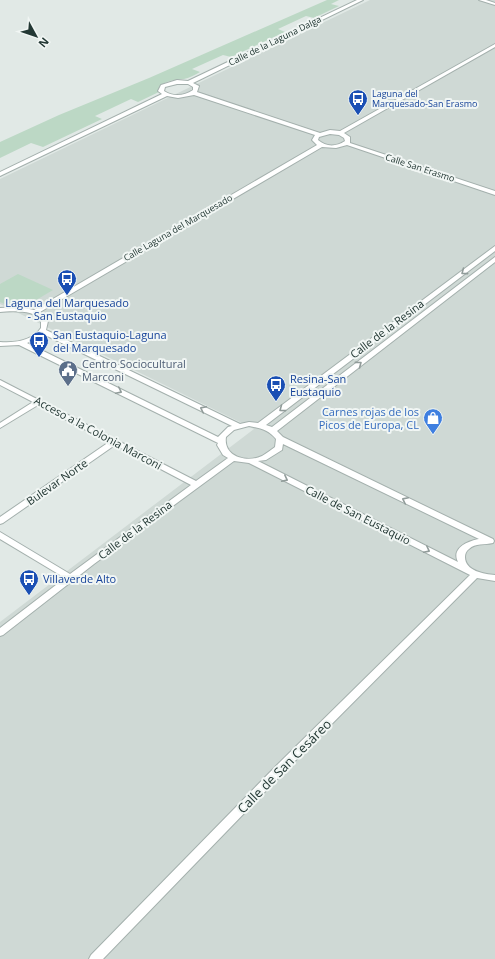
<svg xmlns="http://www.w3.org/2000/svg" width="495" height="959" font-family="'Open Sans',sans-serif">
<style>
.built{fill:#cfd9d5}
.green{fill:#bcd8c5}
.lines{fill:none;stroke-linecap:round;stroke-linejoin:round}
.street-casing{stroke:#a4b0ad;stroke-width:2}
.street{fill:#fff;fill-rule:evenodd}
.oneway{stroke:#919c9a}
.labels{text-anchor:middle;stroke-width:4;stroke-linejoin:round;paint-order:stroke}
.far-street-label{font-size:9px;fill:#233834;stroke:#f1f6f4}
.far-transit-label{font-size:9px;fill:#164399;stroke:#f1f6f4;text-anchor:start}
.transit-label{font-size:11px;fill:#164399;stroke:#f1f6f4;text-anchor:start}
.street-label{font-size:11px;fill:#233834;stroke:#f1f6f4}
.service-label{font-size:11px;fill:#4e5e75;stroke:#f1f6f4;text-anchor:start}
.shop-label{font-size:11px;fill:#366cbe;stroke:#f1f6f4;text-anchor:end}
.near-street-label{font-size:13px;fill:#233834;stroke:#f1f6f4}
</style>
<rect width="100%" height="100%" fill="#e1e9e6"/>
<path class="built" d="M370 0H495V959H0V622L254 429 0 304V179Z"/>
<path class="green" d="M327 0H339L331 4 339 6 314 18 306 16 278 29 285 32 231 57 223 55 192 69 200 72C195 75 189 78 184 79 175 80 166 80 159 87V92L138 102 131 99 95 116 102 119 43 147 31 143 0 158V142L59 115 149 78Z
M18 274 53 290C36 300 20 312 0 302V284Z"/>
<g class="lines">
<defs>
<path id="street" d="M357 0H363L193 83 199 86 197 92 320 133 330 130 340 131 495 44V47L344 133 350 137V143L495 191V195L347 145 336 148 322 147 40 312 44 315 48 321 46 330 240 424 249 422 258 423 495 246V251L266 425 272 427 495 257V262L277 431 283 437 493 539 494 541 493 543C485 545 475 543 469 549 466 551 465 554 465 557 465 571 484 574 495 575V581L477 578 285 771 103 959H89L91 955 277 765 470 575 249 463 234 461 94 564 3 635 0 636V628L65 578 0 539V532L70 574 191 485 115 445 3 523 0 524V517L109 442 38 405 0 428V423L33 402 0 385V380L196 481 228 458 223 455 217 445 218 443 19 345 0 346V342C14 343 32 341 41 328 41 326 41 324 41 322 38 309 9 311 0 312V308L20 307 34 310 317 145 312 140 315 135 194 95 178 98 167 96 2 175 0 176V172L162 94 158 91 161 85 177 80 188 81ZM177 84H188L193 87V90C184 96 173 97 164 91L165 87ZM330 134 339 135 344 138 345 141C336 147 326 147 318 140L319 137ZM43 334 232 426 228 427 218 437 27 343 39 338ZM249 426C260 428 269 430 276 439L275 447C271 450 267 453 262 456 247 463 223 457 226 437L234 430ZM283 444 479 539C468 541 451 548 458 562L258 461 266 460 282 450Z
M479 0H486L495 3V5Z"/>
</defs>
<use href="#street" class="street-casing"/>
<use href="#street" class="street"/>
</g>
<defs><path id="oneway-chevron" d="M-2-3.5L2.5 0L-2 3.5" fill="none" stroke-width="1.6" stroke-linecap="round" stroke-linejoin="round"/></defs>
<g class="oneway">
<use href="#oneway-chevron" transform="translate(464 272) rotate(143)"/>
<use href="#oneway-chevron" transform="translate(359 364) rotate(-37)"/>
<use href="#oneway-chevron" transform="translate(119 391) rotate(26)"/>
<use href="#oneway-chevron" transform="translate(203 409) rotate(-154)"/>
<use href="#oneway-chevron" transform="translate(282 409) rotate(143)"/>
<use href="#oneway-chevron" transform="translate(285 479) rotate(27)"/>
<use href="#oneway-chevron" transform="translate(405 500) rotate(-154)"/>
<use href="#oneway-chevron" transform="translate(427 550) rotate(27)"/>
</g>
<defs>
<symbol id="bus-pin" viewBox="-11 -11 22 30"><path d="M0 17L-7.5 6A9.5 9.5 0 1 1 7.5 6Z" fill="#1a4fb4" stroke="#f1f6f4"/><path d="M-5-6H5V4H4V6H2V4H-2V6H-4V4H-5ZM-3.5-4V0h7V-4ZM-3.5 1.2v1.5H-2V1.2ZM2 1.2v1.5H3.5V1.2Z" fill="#fff"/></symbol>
<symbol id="civic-pin" viewBox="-11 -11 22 30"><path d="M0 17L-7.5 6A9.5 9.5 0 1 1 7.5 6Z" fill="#5c6f8a" stroke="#f1f6f4"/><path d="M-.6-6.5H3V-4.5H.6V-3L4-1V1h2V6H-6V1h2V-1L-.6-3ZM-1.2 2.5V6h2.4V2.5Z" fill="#fff"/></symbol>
<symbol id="shop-pin" viewBox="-11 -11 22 30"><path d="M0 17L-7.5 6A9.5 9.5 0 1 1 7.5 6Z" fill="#3f7fe0" stroke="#f1f6f4"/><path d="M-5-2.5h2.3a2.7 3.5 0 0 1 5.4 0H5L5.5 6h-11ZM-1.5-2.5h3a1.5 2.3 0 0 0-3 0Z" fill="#fff"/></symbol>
</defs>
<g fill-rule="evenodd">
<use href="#bus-pin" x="347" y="88" width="22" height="30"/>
<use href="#bus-pin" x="56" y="268" width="22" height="30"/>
<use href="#bus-pin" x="28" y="330" width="22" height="30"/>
<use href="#civic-pin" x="57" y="359" width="22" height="30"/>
<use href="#bus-pin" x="265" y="374" width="22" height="30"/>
<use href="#shop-pin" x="422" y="407" width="22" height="30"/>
<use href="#bus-pin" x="18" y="568" width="22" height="30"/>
</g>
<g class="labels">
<g class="far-street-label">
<text transform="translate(275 41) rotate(-26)" y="3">Calle de la Laguna Dalga</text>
<text transform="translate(420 168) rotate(18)" y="3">Calle San Erasmo</text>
<text transform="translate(178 228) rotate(-30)" y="3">Calle Laguna del Marquesado</text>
</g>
<g class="far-transit-label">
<text x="372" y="97">Laguna del<tspan x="372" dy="10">Marquesado-San Erasmo</tspan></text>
</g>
<g class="transit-label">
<text x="67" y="307" text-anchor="middle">Laguna del Marquesado<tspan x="67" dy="13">- San Eustaquio</tspan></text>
<text x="53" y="339">San Eustaquio-Laguna<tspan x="53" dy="13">del Marquesado</tspan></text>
<text x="290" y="383">Resina-San<tspan x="290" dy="13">Eustaquio</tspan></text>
<text x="43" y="583">Villaverde Alto</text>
</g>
<g class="street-label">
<text transform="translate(387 329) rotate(-37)" y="4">Calle de la Resina</text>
<text transform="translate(98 433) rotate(28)" y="4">Acceso a la Colonia Marconi</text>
<text transform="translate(57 482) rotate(-35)" y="4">Bulevar Norte</text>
<text transform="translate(358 515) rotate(27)" y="4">Calle de San Eustaquio</text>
<text transform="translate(135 530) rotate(-37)" y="4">Calle de la Resina</text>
</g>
<g class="service-label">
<text x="82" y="368">Centro Sociocultural<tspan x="82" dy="13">Marconi</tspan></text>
</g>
<g class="shop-label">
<text x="419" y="416">Carnes rojas de los<tspan x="419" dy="13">Picos de Europa, CL</tspan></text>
</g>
<g class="near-street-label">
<text transform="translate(284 766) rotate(-45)" y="5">Calle de San Cesáreo</text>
</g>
</g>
<g transform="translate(36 36) rotate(130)" stroke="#f1f6f4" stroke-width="3" paint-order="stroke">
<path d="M0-3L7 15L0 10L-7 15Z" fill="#233834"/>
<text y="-6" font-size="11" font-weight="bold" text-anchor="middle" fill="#233834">N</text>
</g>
</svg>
